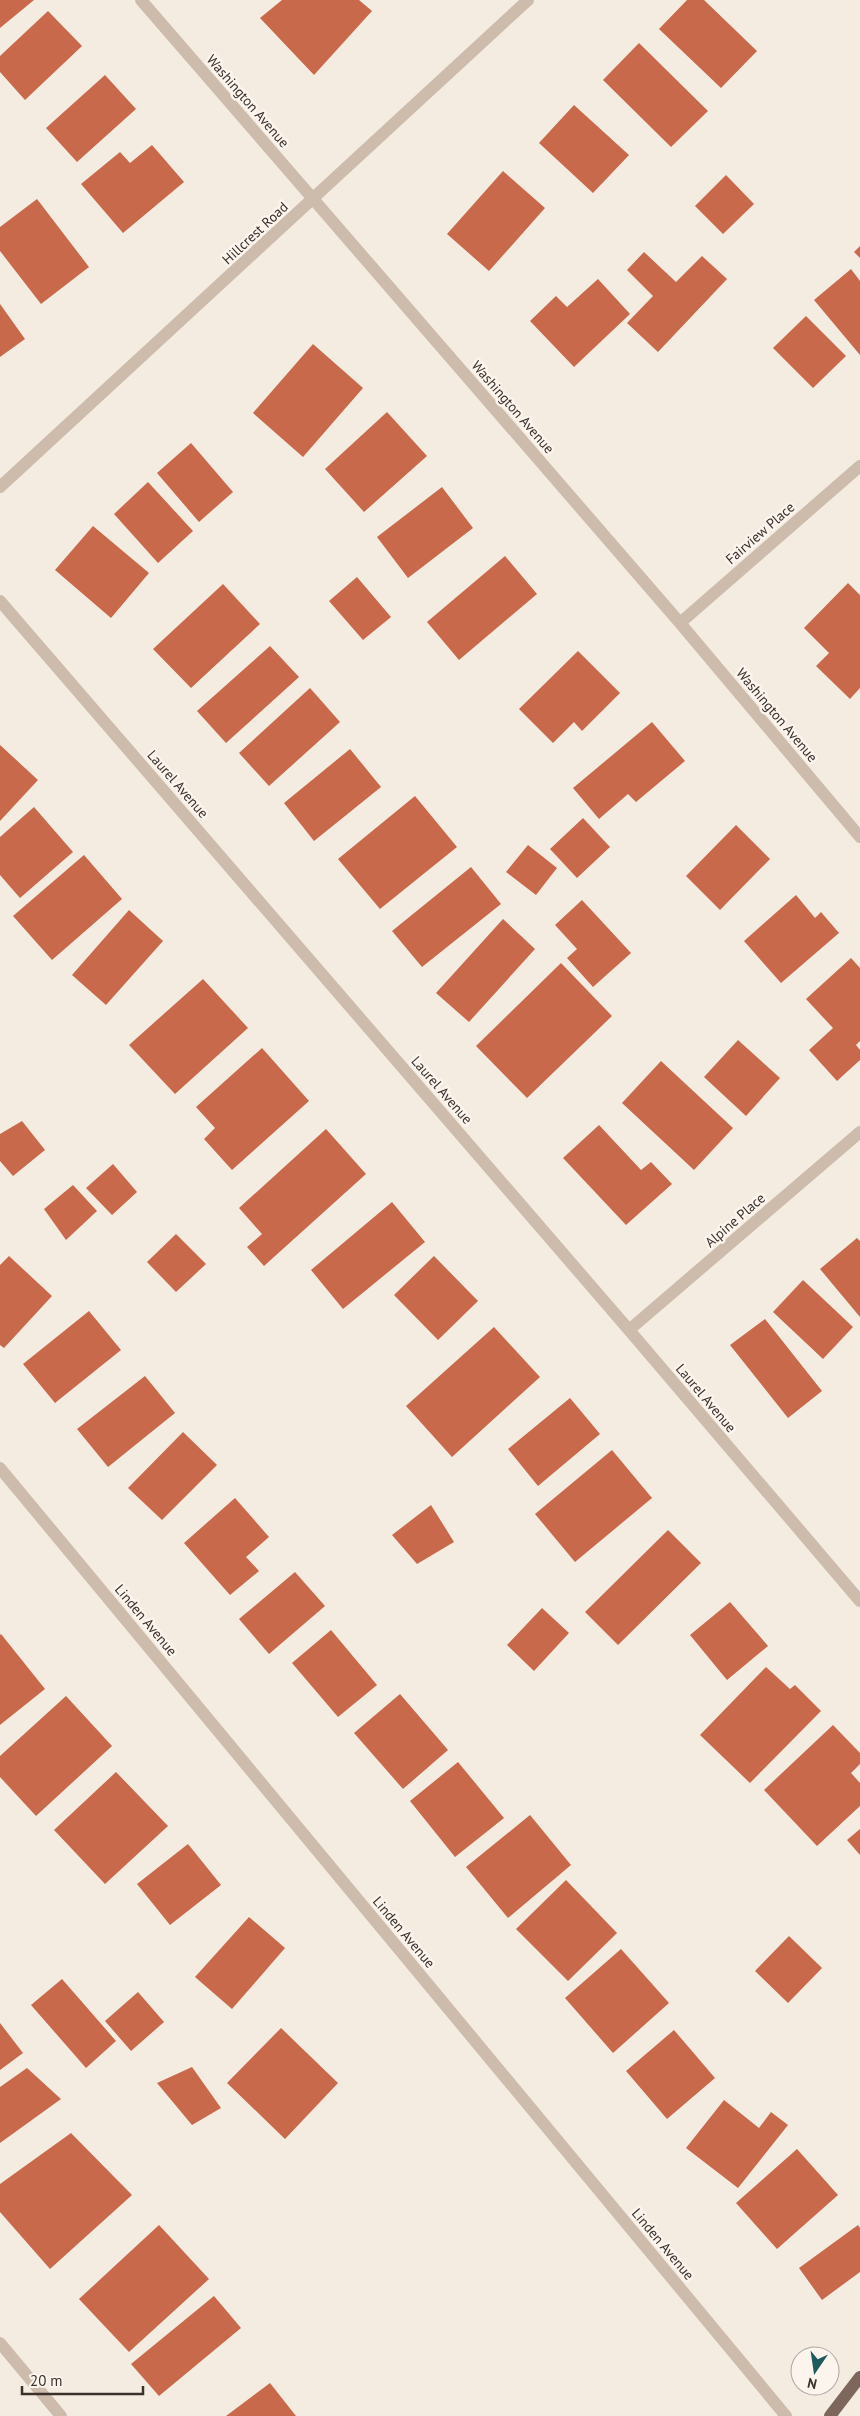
<svg xmlns="http://www.w3.org/2000/svg" width="860" height="2416" font-family="'PT Sans',sans-serif">
<style>
.building{fill:#c8694b}
.lines{fill:none;stroke-linecap:round;stroke-linejoin:round}
.minor{stroke:#cdbbac;stroke-width:12}
.major{stroke:#7d675c;stroke-width:12}
.labels{text-anchor:middle;stroke-width:5;stroke-linejoin:round;paint-order:stroke}
.street-label{font-size:14px;fill:#3b302b;stroke:#fbf5ee}
</style>
<rect width="100%" height="100%" fill="#f4ebe1"/>
<path class="building" d="M0 0H34L0 28Z
M282 0H359L372 11 314 75 260 18Z
M687 0H704L757 51 721 88 659 29Z
M48 11 82 46 25 100 0 72V56Z
M639 43 708 111 671 147 603 80Z
M105 75 136 109 77 162 46 128Z
M574 105 629 155 593 193 539 143Z
M152 145 184 182 123 233 81 184 120 152 130 163Z
M503 171 545 208 489 271 447 234Z
M726 175 754 204 723 234 695 206Z
M37 199 89 267 41 304 0 251V227Z
M860 246V258L854 252Z
M644 252 676 282 702 256 727 279 658 352 627 323 653 296 627 270Z
M851 269 860 281V355L814 300Z
M598 279 630 314 574 367 530 321 556 296 567 307Z
M0 304 25 339 0 357Z
M806 316 846 356 813 388 773 348Z
M313 344 363 388 303 457 253 413Z
M387 412 427 456 364 512 325 469Z
M191 443 233 492 199 522 157 473Z
M148 482 193 531 158 563 114 514Z
M442 487 473 528 408 578 377 537Z
M93 526 149 573 111 618 55 570Z
M505 556 537 594 459 660 427 622Z
M357 577 391 617 363 640 329 601Z
M848 583 860 595V688L850 699 816 666 829 653 804 628Z
M223 584 260 624 191 688 153 649Z
M270 646 299 677 226 743 197 711Z
M578 651 620 693 582 731 574 722 553 743 519 709Z
M310 688 340 722 269 786 239 753Z
M652 722 685 761 636 802 628 794 599 819 573 788Z
M0 745 38 780 0 821Z
M350 749 381 787 314 841 284 803Z
M415 796 457 847 380 909 338 859Z
M34 807 73 852 20 898 0 875V837Z
M583 818 610 847 577 878 550 849Z
M736 825 770 859 720 910 686 876Z
M528 845 557 868 536 895 506 872Z
M84 855 122 899 52 960 13 916Z
M471 867 501 904 422 967 392 931Z
M796 895 815 918 821 912 839 933 781 983 744 941Z
M582 900 631 953 593 987 567 958 577 949 555 925Z
M129 910 163 941 106 1005 72 975Z
M503 919 535 949 469 1022 436 993Z
M851 958 860 968V1041L856 1045 860 1050V1060L837 1081 809 1050 833 1028 806 999Z
M561 963 612 1016 527 1098 476 1046Z
M203 979 248 1028 175 1094 129 1045Z
M738 1040 780 1078 746 1116 704 1077Z
M262 1048 309 1101 232 1170 204 1139 215 1128 196 1107Z
M661 1061 733 1128 694 1170 622 1103Z
M22 1121 45 1150 13 1176 0 1161V1134Z
M599 1125 641 1170 651 1162 672 1184 626 1225 563 1158Z
M326 1129 366 1174 264 1266 247 1247 262 1234 239 1208Z
M113 1164 137 1192 112 1215 86 1188Z
M73 1185 97 1211 66 1240 44 1209Z
M392 1202 425 1242 343 1309 311 1270Z
M176 1234 206 1264 176 1292 147 1262Z
M857 1238 860 1241V1317L820 1269Z
M9 1256 52 1296 4 1348 0 1345V1265Z
M434 1256 478 1301 438 1340 394 1295Z
M803 1280 853 1327 823 1359 773 1312Z
M89 1311 121 1350 55 1403 23 1364Z
M765 1319 822 1391 788 1418 730 1345Z
M494 1327 540 1377 452 1457 406 1406Z
M145 1376 175 1413 108 1467 77 1429Z
M570 1398 600 1434 538 1486 508 1449Z
M183 1432 217 1465 162 1520 128 1488Z
M612 1450 652 1498 575 1562 535 1514Z
M235 1498 269 1537 246 1557 259 1571 230 1595 184 1543Z
M431 1505 454 1542 417 1564 392 1535Z
M668 1530 701 1563 618 1645 585 1612Z
M295 1572 325 1606 269 1654 239 1619Z
M730 1602 768 1646 727 1680 690 1635Z
M542 1608 569 1633 534 1671 507 1645Z
M331 1630 377 1685 338 1717 292 1663Z
M1 1634 45 1689 0 1725V1635Z
M766 1667 790 1689 795 1685 821 1711 750 1783 700 1735Z
M400 1694 448 1750 403 1789 354 1733Z
M66 1696 112 1746 36 1816 0 1777V1756Z
M833 1725 860 1753V1764L851 1773 860 1783V1806L817 1846 764 1790Z
M458 1762 504 1818 455 1857 410 1801Z
M116 1772 168 1826 105 1884 54 1830Z
M530 1815 571 1865 508 1918 466 1867Z
M860 1829V1855L847 1840Z
M188 1844 221 1885 170 1925 137 1884Z
M566 1880 617 1933 568 1981 516 1929Z
M249 1917 285 1948 232 2009 195 1977Z
M789 1936 822 1968 788 2003 755 1971Z
M621 1949 669 2003 613 2053 565 1998Z
M62 1979 116 2041 86 2068 31 2005Z
M138 1992 164 2022 131 2051 105 2021Z
M0 2023 23 2053 0 2070Z
M281 2028 338 2083 285 2139 227 2083Z
M674 2030 715 2078 667 2119 626 2071Z
M192 2067 221 2108 192 2125 157 2083Z
M27 2068 61 2099 0 2143V2087Z
M724 2100 759 2128 771 2112 788 2125 738 2188 686 2148Z
M71 2133 132 2195 50 2269 0 2212V2184Z
M797 2149 838 2195 777 2249 736 2203Z
M159 2225 209 2279 129 2352 79 2299Z
M858 2225 860 2228V2272L822 2300 799 2268Z
M214 2296 241 2328 159 2396 131 2364Z
M270 2383 296 2416H226Z"/>
<g class="lines">
<path class="minor" d="M141 0 680 623 860 837
M0 487 528 0
M0 601 629 1330 860 1601
M680 623 860 466
M629 1330 860 1132
M0 1468 786 2416
M0 2343 61 2416"/>
<path class="major" d="M830 2416 860 2377"/>
</g>
<g class="labels">
<g class="street-label">
<text transform="translate(248 101) rotate(49)" y="5">Washington Avenue</text>
<text transform="translate(255 233) rotate(-43)" y="5">Hillcrest Road</text>
<text transform="translate(513 407) rotate(49)" y="5">Washington Avenue</text>
<text transform="translate(760 533) rotate(-41)" y="5">Fairview Place</text>
<text transform="translate(777 715) rotate(50)" y="5">Washington Avenue</text>
<text transform="translate(178 784) rotate(49)" y="5">Laurel Avenue</text>
<text transform="translate(442 1090) rotate(49)" y="5">Laurel Avenue</text>
<text transform="translate(735 1220) rotate(-41)" y="5">Alpine Place</text>
<text transform="translate(706 1398) rotate(50)" y="5">Laurel Avenue</text>
<text transform="translate(146 1620) rotate(50)" y="5">Linden Avenue</text>
<text transform="translate(404 1932) rotate(50)" y="5">Linden Avenue</text>
<text transform="translate(663 2244) rotate(50)" y="5">Linden Avenue</text>
</g>
</g>
<g transform="translate(815 2371) rotate(193)"><circle r="24" fill="#fbf5ee" stroke="#aea6a0"/>
<path d="M0-4L9 19L0 12L-9 19Z" fill="#1f5a5e"/>
<text y="-8" font-size="14" font-weight="bold" text-anchor="middle" fill="#3b302b">N</text>
</g>
<path d="M22 2386v8h121v-8" fill="none" stroke="#3b302b" stroke-width="2.5"/>
<text x="30" y="2386" font-size="15" fill="#3b302b" stroke="#fbf5ee" stroke-width="4" paint-order="stroke">20 m</text>
</svg>
